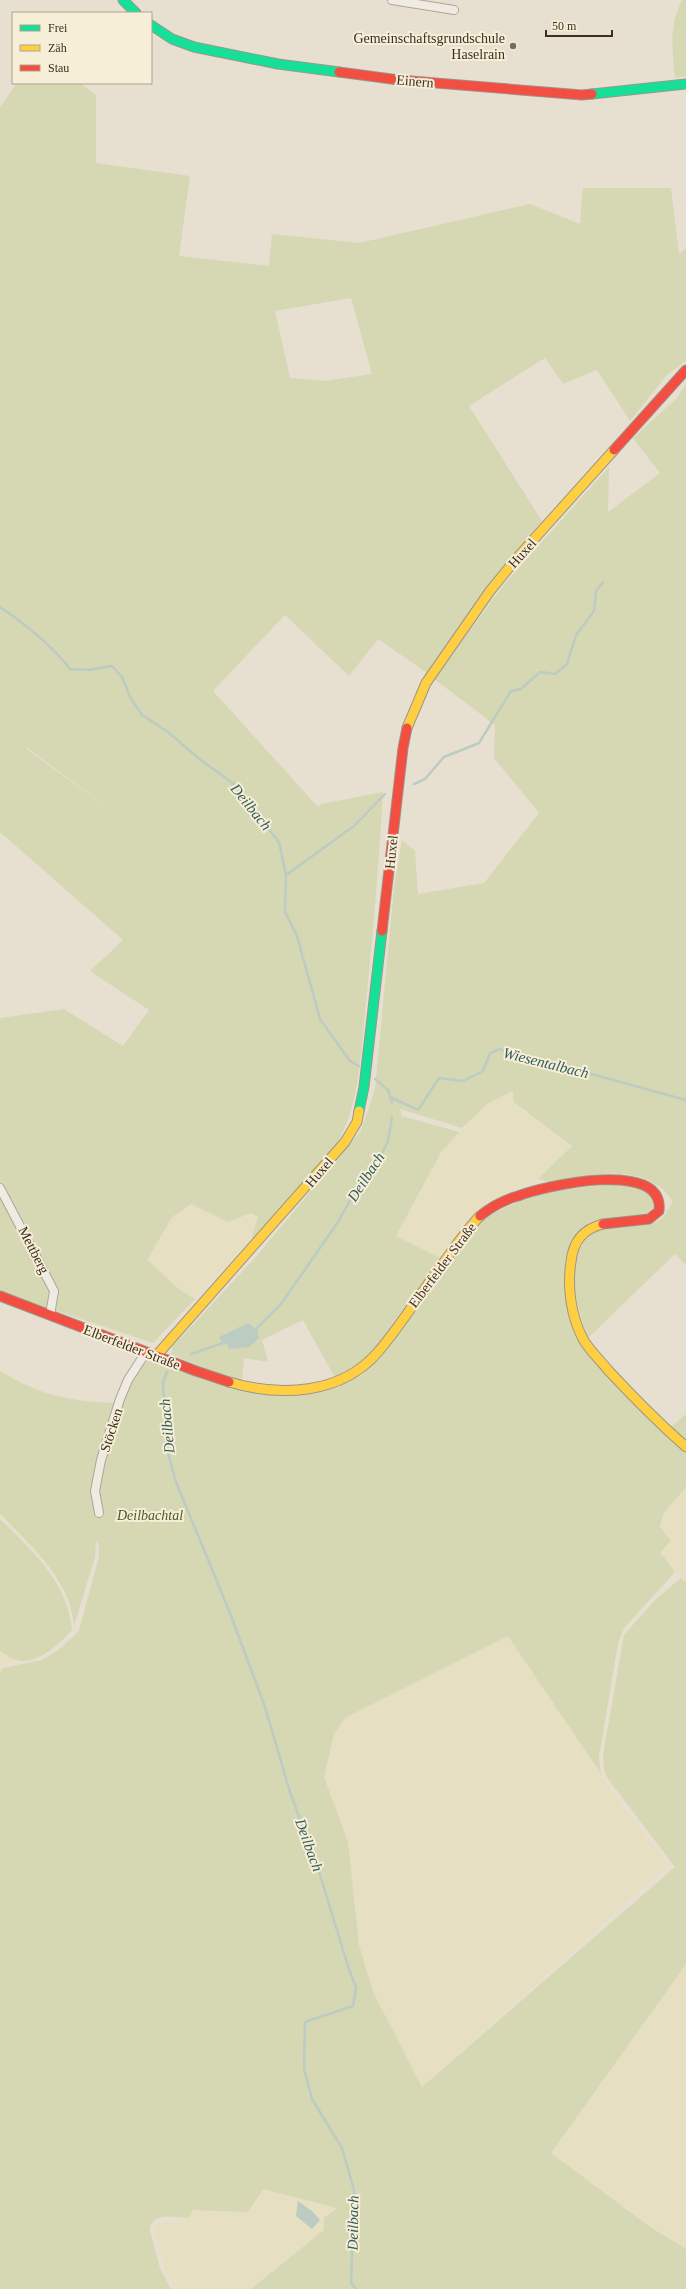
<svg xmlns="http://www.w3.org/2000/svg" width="686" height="2289" font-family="'Times New Roman',serif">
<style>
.farmland{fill:#e6dfc2}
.green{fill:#d6d7b3;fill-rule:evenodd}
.water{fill:#bcccc2}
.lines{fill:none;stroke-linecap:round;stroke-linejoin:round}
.stream{stroke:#bcccc2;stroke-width:2.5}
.street-casing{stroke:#ada599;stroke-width:10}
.fast-casing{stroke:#9c958a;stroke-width:11}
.slow-casing{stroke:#9c958a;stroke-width:11}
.jam-casing{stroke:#9c958a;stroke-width:11}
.street{stroke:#efebe3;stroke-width:8}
.fast{stroke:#16e098;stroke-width:9}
.slow{stroke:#ffcf43;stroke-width:9}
.jam{stroke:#f24e42;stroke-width:9}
.poi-dot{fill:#786c5e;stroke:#f7eed8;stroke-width:1.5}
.labels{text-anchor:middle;stroke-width:4;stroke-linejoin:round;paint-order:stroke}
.poi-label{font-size:14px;fill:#3d2e20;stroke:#f7eed8;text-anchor:end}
.street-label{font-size:14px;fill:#3d2e20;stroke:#f7eed8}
.park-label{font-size:14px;font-style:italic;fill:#4d5a26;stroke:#f7eed8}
.water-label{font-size:15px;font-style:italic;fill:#2f5d5a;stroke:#f7eed8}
</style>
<rect width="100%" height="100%" fill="#e7e0d1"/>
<path class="farmland" d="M513 1091 514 1103 572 1146 531 1185 511 1191 490 1201 467 1221 440 1258 396 1237 441 1152 487 1104Z
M191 1204 228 1222 251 1213 258 1217 251 1240 195 1299 179 1289 147 1260 172 1217Z
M686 1487V1582L675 1572 660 1552V1527L663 1514Z
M508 1636 614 1794 663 1858 666 1867 421 2088 373 1992 359 1945 348 1842 324 1777 334 1734 345 1718Z
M0 1651 17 1660 3 1663 0 1673Z
M686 1964V2249L650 2227 551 2154Z
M262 2189 338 2208 324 2230 251 2289H175L164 2268 154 2229 155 2225 169 2221 183 2223 193 2210 248 2212Z"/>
<path class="green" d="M682 0H686V76L675 78C672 51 669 25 682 0Z
M17 83H80L96 95V163L190 176 179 256 269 266 272 234 359 243 530 204 580 224 583 188H671L679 254 686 248V361L667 375 630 421 597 370 563 384 545 358 469 406 542 521 509 558 427 673 378 639 349 676 285 615 213 691 318 807 321 804 383 792C379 863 373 933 366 1003 361 1047 361 1094 342 1134 325 1169 278 1211 251 1240L258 1217 251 1213 228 1222 191 1204 172 1217 147 1260 179 1289 195 1299 153 1343 54 1310 56 1291 0 1184V1018L64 1009 123 1046 149 1010 90 971 123 940 0 832V107ZM351 298 372 374 324 381 290 378 275 311ZM26 747 127 822 28 750Z
M686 385V1265L675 1254 588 1338C577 1310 557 1239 600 1229 616 1225 653 1228 663 1217 667 1213 670 1206 673 1202 669 1196 664 1189 658 1186 627 1164 583 1177 548 1182L538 1179 572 1146 514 1102 513 1091 487 1104 462 1128 400 1109 402 1116 459 1132 441 1152 396 1236 440 1258 365 1361 335 1378 303 1320 262 1340 268 1362 244 1358 242 1381 211 1371 171 1354 173 1346 254 1259 361 1131 375 1089 394 888 402 840 415 851 418 894 484 883 539 813 494 758 495 725 434 679 505 583 609 467 608 512 660 473 633 438 676 399Z
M625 1184C636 1187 656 1193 653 1208L645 1215 579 1232 569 1246 565 1271 569 1315 613 1382 686 1454V1487L663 1514 660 1527 671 1541 660 1552 675 1572 624 1628 618 1643 599 1757 601 1774 508 1636 345 1718 334 1734 324 1777 348 1842 359 1945 373 1992 422 2087 675 1867 608 1779 604 1770 603 1755 624 1635 655 1600 681 1578 686 1582V1964L551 2153 650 2227 686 2249V2289H251L324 2230V2218L337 2208 263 2189 248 2212 193 2210 188 2218C175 2217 150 2211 150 2231L160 2268 171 2289H0V1673L3 1668 42 1660 57 1651 75 1635 79 1630 99 1557V1545L96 1541 95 1557 74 1626C71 1580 30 1545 0 1514V1371C39 1395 72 1402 117 1403L135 1365 145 1363 149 1359 235 1388 340 1384 361 1376 382 1356 479 1222C529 1191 568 1188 625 1184Z
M0 1193 52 1291 48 1310 0 1291Z
M686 1414V1441L670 1428Z
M0 1519C32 1550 68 1583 72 1630 60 1643 37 1666 17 1660 11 1658 5 1654 0 1651Z"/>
<path class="water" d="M248 1323 258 1331 259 1338 249 1347 229 1349 228 1345 221 1341 219 1337Z
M298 2201 312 2211 320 2220 312 2229 296 2216Z"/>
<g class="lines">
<path class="stream" d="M0 607C25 624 51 644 70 669L88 670 112 666 122 677 131 699 142 715 168 732 198 758 238 787 250 807 279 842 286 875 285 912 297 936 320 1019 350 1061 359 1066
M414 784 425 779 444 757 479 743 511 691 521 689 540 672 555 674 567 664 576 635 594 611 596 591 603 582
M286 875 354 826 385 794
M375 1079 388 1090 392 1102
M390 1097 418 1110 439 1078 463 1081 483 1071 490 1053 501 1049 686 1100
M255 1330 281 1304 338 1222 352 1197 374 1170 388 1141 392 1117
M191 1354 226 1342
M167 1372 163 1382 166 1446 176 1482 230 1613 265 1707 290 1792 317 1865 347 1963 356 1988 353 2006 305 2022 304 2068 312 2099 342 2148 354 2190 351 2283 356 2289"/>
<defs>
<path id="street" d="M392 0 454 10
M0 1188 54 1291 50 1315
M99 1513 95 1491 101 1460 120 1399 128 1380 146 1352"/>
<path id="fast" d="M123 0 136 13
M151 25 172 39 194 47 278 64 339 72
M592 94 686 84
M359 1111 364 1087 382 931"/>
<path id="slow" d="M407 728 426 683 490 591 516 559 614 450
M603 1224C583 1229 573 1241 571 1262 567 1287 571 1316 583 1339 590 1351 600 1360 608 1370 633 1397 659 1423 686 1447
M156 1356 345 1142 357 1122 359 1111
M229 1382C280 1397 341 1395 378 1352 401 1325 420 1294 441 1266 454 1249 465 1231 480 1216"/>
<path id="jam" d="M339 72 399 80 582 95 592 94
M614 450 686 370
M382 931 403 748 407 728
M480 1216C491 1207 504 1200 518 1196 544 1186 665 1158 659 1211L649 1219 603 1224
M0 1296 196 1371 229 1382"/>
</defs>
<use href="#street" class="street-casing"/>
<use href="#fast" class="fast-casing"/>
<use href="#slow" class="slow-casing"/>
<use href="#jam" class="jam-casing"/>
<use href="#street" class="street"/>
<use href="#fast" class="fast"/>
<use href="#slow" class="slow"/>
<use href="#jam" class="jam"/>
</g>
<circle class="poi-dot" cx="513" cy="46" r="4"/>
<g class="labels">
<g class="poi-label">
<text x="505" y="43">Gemeinschaftsgrundschule<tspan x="505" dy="16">Haselrain</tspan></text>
</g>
<g class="street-label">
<text transform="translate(415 81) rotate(5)" y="5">Einern</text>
<text transform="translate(522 553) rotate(-48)" y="5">Huxel</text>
<text transform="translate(391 852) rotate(-84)" y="5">Huxel</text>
<text transform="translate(319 1172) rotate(-49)" y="5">Huxel</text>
<text transform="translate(34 1250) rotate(63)" y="5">Mettberg</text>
<text transform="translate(442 1265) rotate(-53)" y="5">Elberfelder Straße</text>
<text transform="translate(132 1347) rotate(21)" y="5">Elberfelder Straße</text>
<text transform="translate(111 1430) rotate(-72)" y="5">Stöcken</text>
</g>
<g class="park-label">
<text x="150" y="1520">Deilbachtal</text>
</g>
<g class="water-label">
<text transform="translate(251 807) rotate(51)" y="5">Deilbach</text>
<text transform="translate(546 1063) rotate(14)" y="5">Wiesentalbach</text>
<text transform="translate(366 1177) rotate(-57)" y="5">Deilbach</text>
<text transform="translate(167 1426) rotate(-95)" y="5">Deilbach</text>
<text transform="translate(309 1845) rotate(70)" y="5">Deilbach</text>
<text transform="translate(353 2223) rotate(-89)" y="5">Deilbach</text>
</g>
</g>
<rect x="12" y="12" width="140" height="72" fill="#f7eed8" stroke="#ada18e"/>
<rect x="20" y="25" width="20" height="6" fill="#16e098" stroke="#ada18e"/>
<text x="48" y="32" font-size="12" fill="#3d2e20">Frei</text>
<rect x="20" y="45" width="20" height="6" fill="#ffcf43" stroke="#ada18e"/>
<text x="48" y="52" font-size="12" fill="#3d2e20">Zäh</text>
<rect x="20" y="65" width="20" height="6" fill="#f24e42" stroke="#ada18e"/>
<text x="48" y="72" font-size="12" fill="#3d2e20">Stau</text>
<path d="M546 30v6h66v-6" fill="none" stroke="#3d2e20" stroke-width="2"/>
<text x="552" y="30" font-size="12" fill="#3d2e20" stroke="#f7eed8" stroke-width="3" paint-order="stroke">50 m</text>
</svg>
